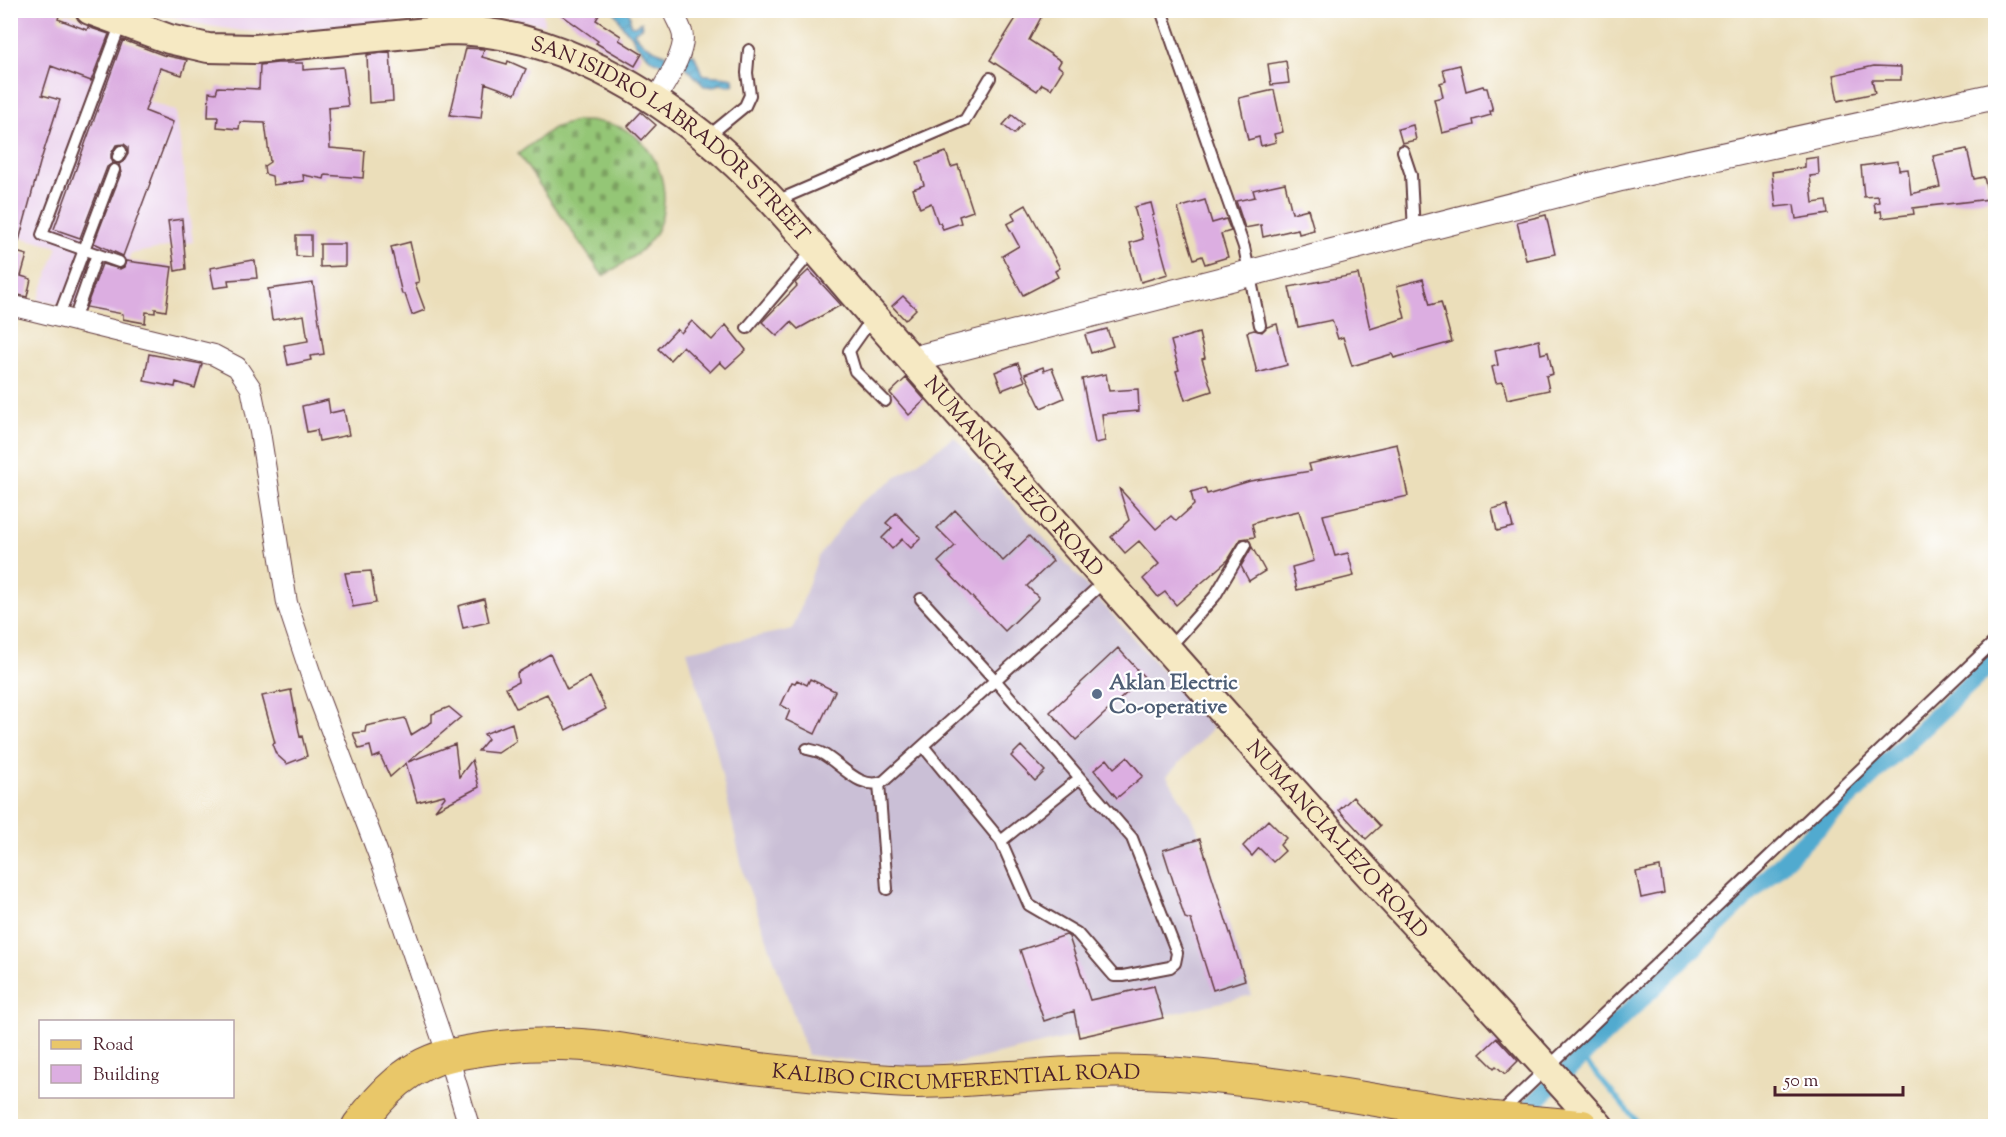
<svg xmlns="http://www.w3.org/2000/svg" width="2006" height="1137" font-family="'Sorts Mill Goudy',serif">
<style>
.built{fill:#ead1ec}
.industrial{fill:#cabfd6}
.cemetery{fill:url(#cemetery-stones);stroke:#6f7250;stroke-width:1.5}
.water{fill:url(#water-waves);stroke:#4e647d;stroke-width:1.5}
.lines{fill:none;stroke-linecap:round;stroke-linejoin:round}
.stream{stroke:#51aacf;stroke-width:5}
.canal{stroke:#51aacf;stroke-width:18}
.building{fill:#dcaee1}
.service-casing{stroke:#623c40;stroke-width:14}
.minor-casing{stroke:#623c40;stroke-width:22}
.tertiary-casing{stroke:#623c40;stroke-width:28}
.secondary-casing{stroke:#623c40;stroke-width:32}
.primary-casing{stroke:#623c40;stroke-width:34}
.service{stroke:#fff;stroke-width:10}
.minor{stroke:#fff;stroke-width:20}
.tertiary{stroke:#fff;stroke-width:26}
.secondary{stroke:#f6e9c3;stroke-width:28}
.primary{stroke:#e9c769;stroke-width:32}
.service-dot{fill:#5c6f8a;stroke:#fff;stroke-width:2}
.labels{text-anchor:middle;stroke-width:4.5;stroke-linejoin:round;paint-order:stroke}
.street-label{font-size:21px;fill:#4a1f2b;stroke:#fff}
.service-label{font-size:21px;font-weight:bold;fill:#4e5e75;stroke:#fff;text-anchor:start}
</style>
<defs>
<pattern id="cemetery-stones" width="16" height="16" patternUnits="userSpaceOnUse" patternTransform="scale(1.5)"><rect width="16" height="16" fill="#94c676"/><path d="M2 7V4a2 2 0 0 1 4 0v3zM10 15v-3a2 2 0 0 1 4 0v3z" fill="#7ba061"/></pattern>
<pattern id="water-waves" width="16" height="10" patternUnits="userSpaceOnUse" patternTransform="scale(1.5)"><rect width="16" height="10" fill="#51aacf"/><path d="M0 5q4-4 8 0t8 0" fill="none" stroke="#458aa8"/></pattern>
</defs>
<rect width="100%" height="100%" fill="#fff"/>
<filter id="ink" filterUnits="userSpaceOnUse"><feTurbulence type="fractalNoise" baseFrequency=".0167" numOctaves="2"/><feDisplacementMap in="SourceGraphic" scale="12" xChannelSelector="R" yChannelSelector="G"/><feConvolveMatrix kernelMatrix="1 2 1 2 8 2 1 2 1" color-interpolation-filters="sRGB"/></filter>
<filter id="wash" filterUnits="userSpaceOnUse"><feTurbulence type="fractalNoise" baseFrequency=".008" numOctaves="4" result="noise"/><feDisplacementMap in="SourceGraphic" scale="24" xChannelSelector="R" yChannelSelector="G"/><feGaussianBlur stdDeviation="1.35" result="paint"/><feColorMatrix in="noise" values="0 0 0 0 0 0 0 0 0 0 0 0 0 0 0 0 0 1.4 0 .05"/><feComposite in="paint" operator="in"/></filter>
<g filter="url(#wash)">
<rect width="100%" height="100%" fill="#ebdeba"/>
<path class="built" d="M543 10 544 25 488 13 271 32 242 31 209 26 191 22 155 11Z
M66 13 127 34 109 87 176 111 193 242 130 254 118 317 38 300 58 247 11 235V225L48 93 47 64Z"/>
<path class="industrial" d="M954 437 1213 728 1167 776 1196 825 1252 995 929 1070 808 1055 744 875 716 749 687 651 793 629 818 557 857 505Z"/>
<path class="cemetery" d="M576 121C592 121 607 121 622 128 659 145 675 196 656 232 644 253 622 264 603 276L518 154 553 128Z"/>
<path class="water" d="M614 11H627L630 14V25L634 26 642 22 643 26 634 32C639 42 654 51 666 54L664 65 652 60 635 43 632 36 623 27Z
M687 53 694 54 702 74C713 77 722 75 733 78L734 84 729 86 720 84 714 87 704 86 683 64Z"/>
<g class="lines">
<path class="stream" d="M1582 1057 1640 1125"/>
<path class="canal" d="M1567 1071 1880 768 1996 659
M1523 1114 1549 1088"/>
</g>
<g id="blocks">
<path class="building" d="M17 10H61L58 19 87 30 88 27 109 34 91 81 51 66 42 95 60 100 40 163 16 252 27 255 21 276 31 279 27 297 10 293V31Z
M555 10H602L596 20 621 36 619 40 642 54 635 66 596 43 598 41Z
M1021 10H1045L1029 40 1061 61 1058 66 1063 70 1051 89 1042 84 1037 91 990 60Z
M123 40 163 55 187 60 182 75 160 68 145 111 173 122 123 256 94 243 121 173 119 164 124 161 128 154V147L124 144 116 145 111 154V158L113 163 107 167 80 238 54 229Z
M466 48 484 49 482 57 507 64 508 61 526 69 515 94 485 83 481 118 450 115Z
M390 52 393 101 369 103 367 55Z
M1286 61 1289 83 1271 85 1268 64Z
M277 63H303V70L343 67 348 106 328 108 330 148 365 151 363 178 325 175 324 179 303 175 304 181 273 185 272 176 265 174 264 166 270 162 265 123 240 122 239 129 217 127 218 117H208L209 92 216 93 218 87 259 89 260 65Z
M1460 65 1466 91 1483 86 1484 88H1487L1493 111H1490L1491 115 1473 120 1474 125 1442 133 1434 99 1443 97 1440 83 1446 81 1443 69Z
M1874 66 1901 67V80H1872L1875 93 1838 101 1833 75Z
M1274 90 1283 132 1274 134 1276 142 1261 146 1259 137 1248 140 1239 98Z
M641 112 656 125 642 140 628 126Z
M1012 115 1023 124 1014 134 1003 125Z
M1413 125 1416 140 1402 143 1398 129Z
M1967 149 1974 179 1984 177 1989 199 1913 208 1914 214 1882 218 1881 211 1876 212 1874 203 1879 202 1878 196 1864 197 1861 166 1898 161 1899 170 1908 169 1911 194 1940 187 1933 156Z
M946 152 951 167 958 165 973 211 959 216 961 223 943 229 940 223H938L931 203 920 208 913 189 924 185 917 162Z
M1818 157 1819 175 1810 176 1813 203 1826 201 1828 214 1796 219 1794 205 1776 207 1772 172 1805 167V159Z
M1285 183 1292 213 1308 209 1314 230 1299 234 1298 229 1263 237 1261 225 1245 228 1236 201 1255 197 1253 190Z
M1205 200 1212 223 1226 219 1231 231 1221 234 1228 257 1205 264 1202 256 1194 259 1178 208Z
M1151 203 1154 215 1152 216 1168 274 1141 282 1130 243 1143 239 1134 207Z
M1026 205 1060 268 1055 271 1058 277 1023 295 1002 256 1019 246 1007 224 1015 220 1012 213Z
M1546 215 1555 254 1526 260 1517 222Z
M182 219 186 269 175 271 168 221Z
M296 235H311V257L296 256Z
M410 242 419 282 415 283 425 310 412 315 405 294H402L391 247Z
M320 244H345V266L320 267Z
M252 260 255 261 257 278 228 280 229 286 214 288 210 268Z
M126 261 172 267 166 311 155 309V313L146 312 145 323 123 319V314L86 307 102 264 120 269 124 267Z
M809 270 841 305 798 329 791 322 777 336 762 322 797 286 795 283Z
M1358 274 1370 329 1405 318 1397 286 1423 279 1430 305 1441 302 1452 342 1394 358 1392 354 1352 366 1343 337 1338 339 1332 320 1298 327 1289 287Z
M313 283 324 354 310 356 311 360 288 365 284 345 308 341 304 315 272 320 268 289Z
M903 296 916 309 905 320 892 306Z
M692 321 712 340 726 325 746 350 726 368 720 362 710 372 683 346 670 360 658 349 677 329 681 333Z
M1277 324 1287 365 1257 373 1247 332 1254 330 1262 332 1267 327Z
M1107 329 1113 346 1091 353 1085 335Z
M1199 333 1205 358 1202 359 1212 391 1185 400 1176 371 1179 370 1171 341Z
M1539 340 1541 354 1548 352 1553 374 1546 376 1549 390 1507 399 1503 382 1496 383 1492 367 1498 365 1495 350Z
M149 354 202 364 195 388 176 382 175 387 144 381Z
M1018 363 1025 381 1002 390 995 372Z
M1043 367 1044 371 1052 368 1064 398 1041 408 1025 374Z
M1106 374 1109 391 1138 389 1139 411 1102 414 1105 441 1095 443 1082 379Z
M906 378 925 400 909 415 890 393Z
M328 400 330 413 344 410 349 435 319 441 317 430 307 432 302 406Z
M1397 444 1408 496 1323 515 1335 556 1348 553 1354 576 1297 590 1292 567 1314 561 1299 511 1264 519V520L1252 524 1255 537 1241 539 1228 560 1176 605 1165 592 1158 597 1143 579 1159 564 1139 541 1125 553 1111 537 1129 520 1119 488 1156 529 1171 516 1176 521 1194 505 1191 492 1205 488 1207 494 1250 481 1311 471 1309 464Z
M1507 505 1513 527 1497 531 1492 509Z
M955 510 1003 561 1029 536 1053 561 1027 586 1039 598 1005 631 938 562 955 546 937 528Z
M896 513 921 538 911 548 902 539 892 549 882 538 892 528 886 523Z
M1252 547 1265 571 1249 581 1241 566Z
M371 571 376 603 353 607 345 573Z
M484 599 489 622 463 628 458 606Z
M1118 648 1144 677 1076 740 1050 712Z
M550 654 567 690 590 677 606 709 566 730 547 694 516 708 506 688 518 682 517 673Z
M810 679 835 691 815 734 786 720 790 710 781 705 792 682 795 683 797 680 807 685Z
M291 690 300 737 302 736 307 756 287 764 276 754 272 744 275 743 262 696Z
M449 707 461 717 408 762 455 744 459 777 472 760 479 787 435 810 445 797 444 795 417 802 406 763 390 777 380 755 373 758 370 746 359 749 353 733 365 732 366 726 405 718 411 735 432 722V714Z
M512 723 516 741 498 753 478 751 488 739 484 734Z
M1021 746 1045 771 1035 781 1011 756Z
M1127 757 1143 776 1117 798 1094 770 1107 759 1114 768Z
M1353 797 1380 826 1366 839 1339 810Z
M1268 820 1286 838 1280 845 1285 851 1273 862 1259 848 1252 856 1243 846Z
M1200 839 1245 980 1213 990 1191 920 1185 918 1163 850Z
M1660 867 1664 893 1641 898 1636 872Z
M1066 935 1069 937 1090 1000 1154 986 1163 1018 1079 1037 1074 1011 1044 1021 1020 950Z
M1497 1038 1518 1061 1505 1074 1496 1066 1494 1068 1480 1054Z"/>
</g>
</g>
<g filter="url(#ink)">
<use href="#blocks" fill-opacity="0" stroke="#623c40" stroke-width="1.5"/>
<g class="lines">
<defs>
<path id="service" d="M1161 10 1244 247 1260 325
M706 138 745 106 750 95 747 73 749 50
M1403 151 1411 175 1414 231
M118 157 121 151
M774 202 965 120 990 78
M119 262 42 235 121 23
M59 316 114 170
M873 317 849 351 855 371 885 401
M74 320 97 254
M747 328 814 249
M921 599 995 680 1132 838 1177 953 1175 963 1170 967 1123 976H1114L1077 933 1029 905 1001 841 923 746
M1168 649 1215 596 1245 545
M807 749C811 750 817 751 821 753 841 763 860 792 884 781L1106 580
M879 783 887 889
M1001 841 1080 778
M1501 1112 1996 640"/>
<path id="minor" d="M655 101C664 84 688 51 682 32 680 25 675 17 672 10
M10 305 214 355 237 367 251 388 260 432 287 603 318 696 382 864 448 1056 469 1126"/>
<path id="tertiary" d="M911 360 1621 178 1996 96"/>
<g id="secondary">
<path id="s1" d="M90 10 169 39 208 48 255 49 448 30C542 30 634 80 706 138 761 182 805 238 851 291 910 358 969 425 1028 492 1135 612 1240 732 1347 850 1431 943 1517 1033 1599 1126"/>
</g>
<g id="primary">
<path id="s2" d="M358 1126C381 1094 410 1063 451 1055 485 1048 523 1044 558 1044 605 1044 655 1056 702 1062 765 1070 828 1077 891 1081 931 1084 971 1079 1011 1077 1054 1074 1099 1070 1143 1072 1262 1076 1377 1103 1494 1118 1524 1121 1553 1124 1582 1126"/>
</g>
</defs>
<use href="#service" class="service-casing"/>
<use href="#minor" class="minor-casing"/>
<use href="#tertiary" class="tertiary-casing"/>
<use href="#secondary" class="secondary-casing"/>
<use href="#primary" class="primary-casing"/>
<use href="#service" class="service"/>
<use href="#minor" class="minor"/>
<use href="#tertiary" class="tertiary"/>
<use href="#secondary" class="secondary"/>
<use href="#primary" class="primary"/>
</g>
</g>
<circle class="service-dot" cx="1097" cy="694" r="6"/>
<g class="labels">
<g class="street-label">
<text dy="7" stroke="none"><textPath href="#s1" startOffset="621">SAN ISIDRO LABRADOR STREET</textPath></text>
<text dy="7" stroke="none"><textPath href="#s1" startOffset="1108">NUMANCIA-LEZO ROAD</textPath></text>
<text dy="7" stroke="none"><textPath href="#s1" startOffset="1594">NUMANCIA-LEZO ROAD</textPath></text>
<text dy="7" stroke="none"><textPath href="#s2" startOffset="628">KALIBO CIRCUMFERENTIAL ROAD</textPath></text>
</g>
<g class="service-label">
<text x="1109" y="689">Aklan Electric<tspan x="1109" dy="24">Co-operative</tspan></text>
</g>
</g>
<rect width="2006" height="1137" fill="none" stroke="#fff" stroke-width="36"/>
<rect x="39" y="1020" width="195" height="78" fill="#ffffff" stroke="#b7a5aa" stroke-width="1.5"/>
<rect x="51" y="1040" width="30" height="9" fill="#e9c769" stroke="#b7a5aa" stroke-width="1.5"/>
<text x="93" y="1050" font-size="18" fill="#4a1f2b">Road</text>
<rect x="51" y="1065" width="30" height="18" fill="#dcaee1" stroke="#b7a5aa" stroke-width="1.5"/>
<text x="93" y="1080" font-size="18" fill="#4a1f2b">Building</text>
<path d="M1775 1086v9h128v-9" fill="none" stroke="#4a1f2b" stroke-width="3"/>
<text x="1784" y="1086" font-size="18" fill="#4a1f2b" stroke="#ffffff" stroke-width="4.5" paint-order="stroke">50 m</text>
</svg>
